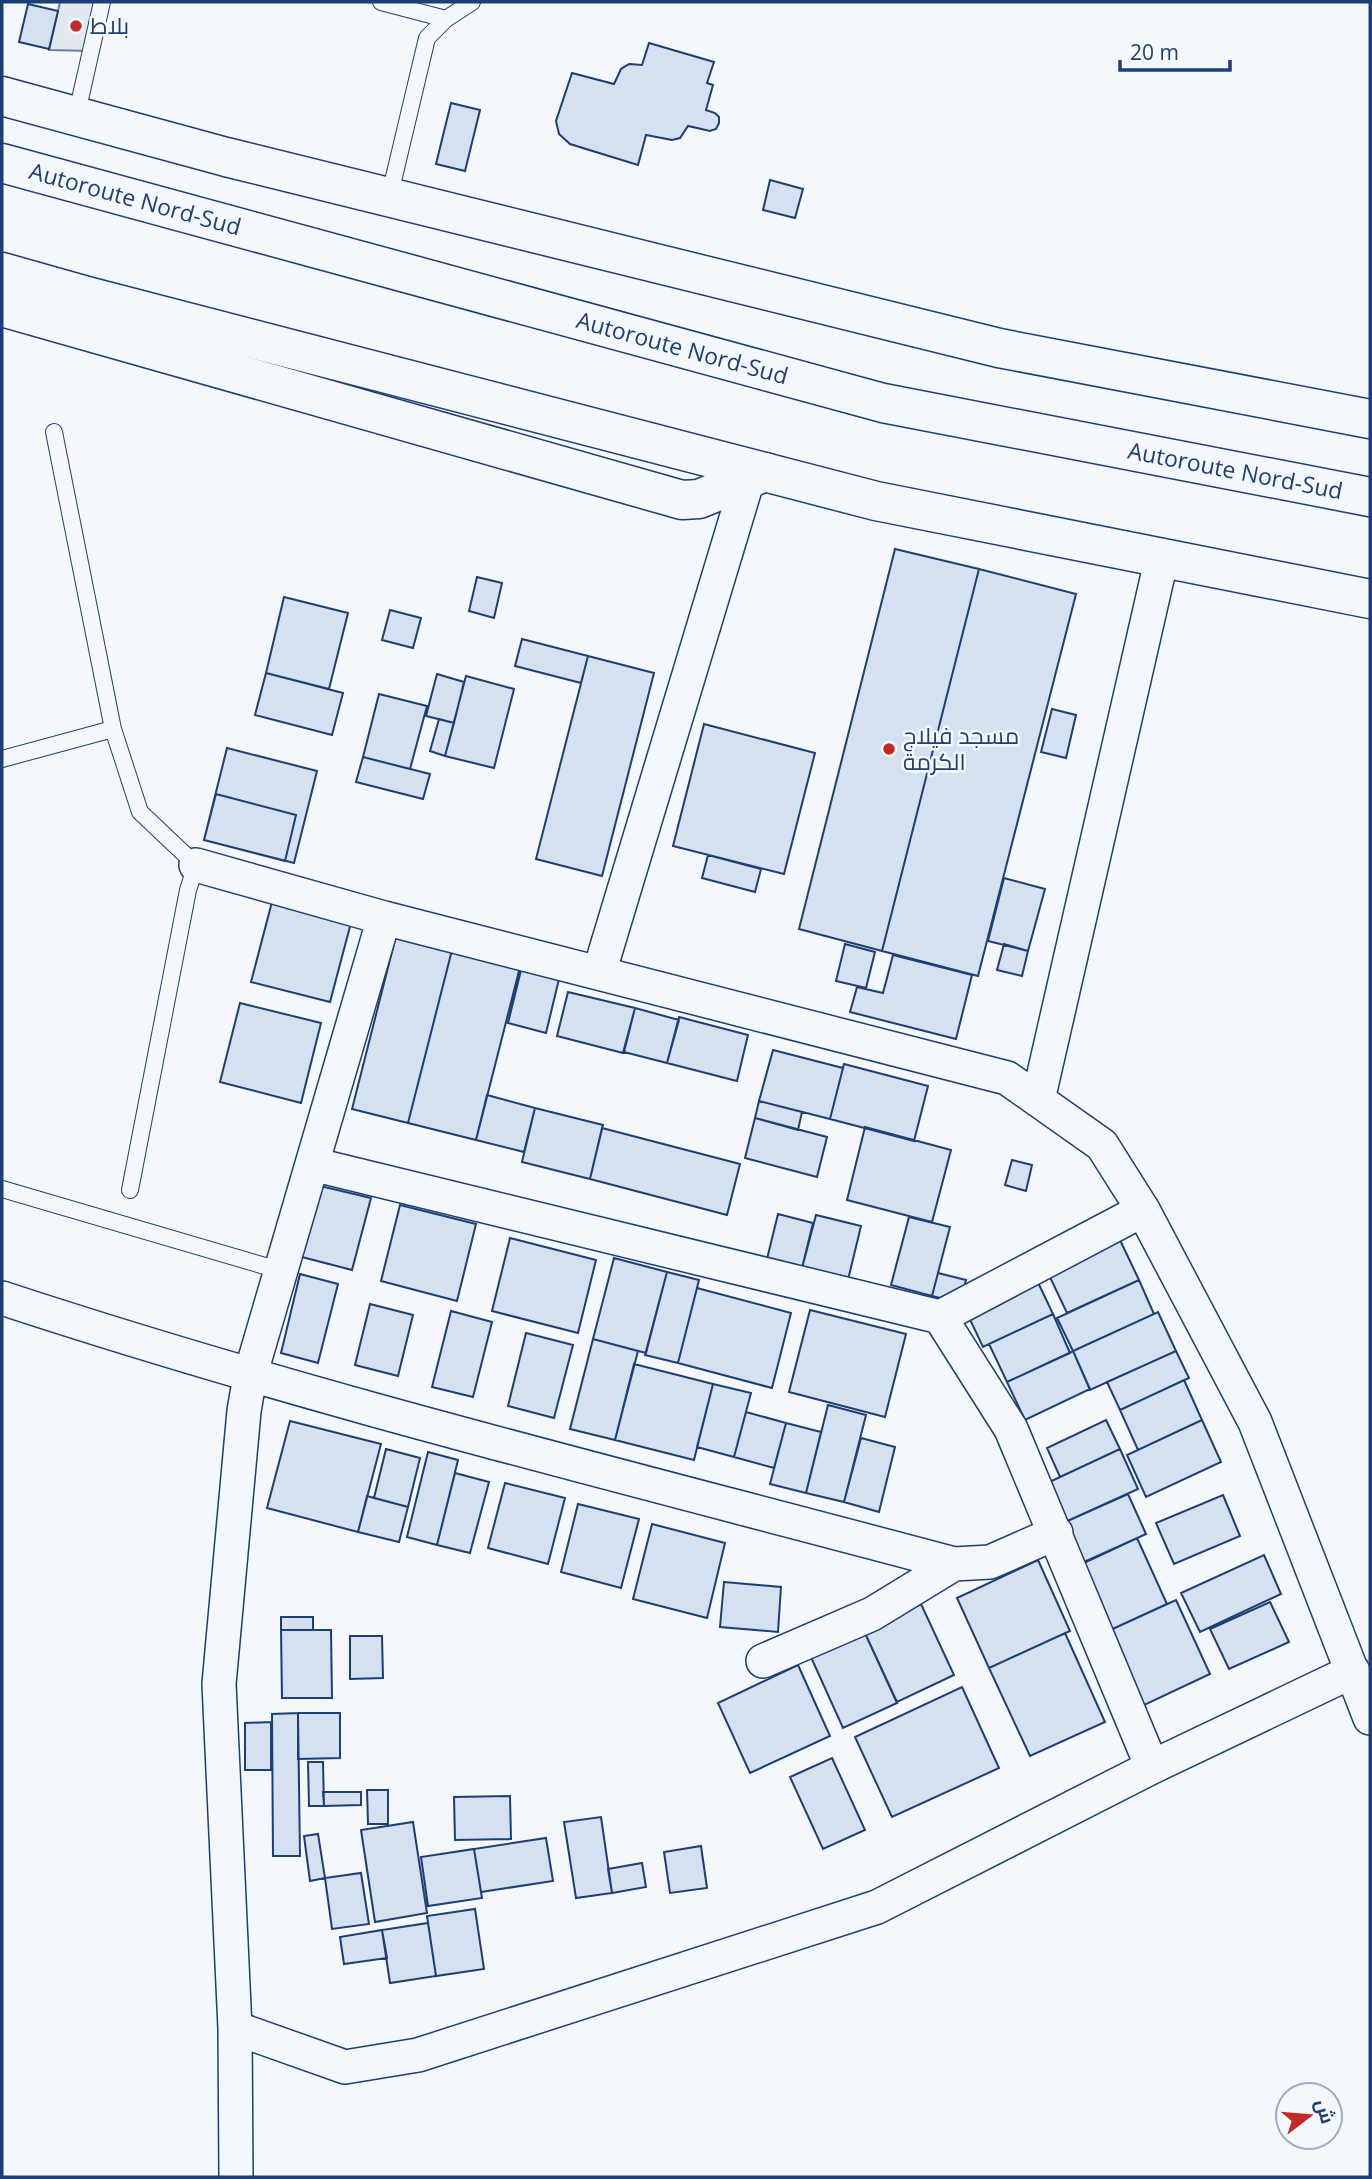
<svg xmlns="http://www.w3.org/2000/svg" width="1372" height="2179" font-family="'Open Sans',Cairo,sans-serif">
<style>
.parking{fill:#e3e8f0;stroke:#687fa3;stroke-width:2}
.building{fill:#d5e0f0;stroke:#1d3f73;stroke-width:2}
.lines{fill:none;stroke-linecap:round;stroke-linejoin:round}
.lane-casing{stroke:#1d3f73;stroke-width:18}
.street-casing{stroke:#1d3f73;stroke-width:36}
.secondary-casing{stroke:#1d3f73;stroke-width:41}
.highway-casing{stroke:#1d3f73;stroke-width:41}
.lane{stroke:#f4f7fb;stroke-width:16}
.street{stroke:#f4f7fb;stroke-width:33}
.secondary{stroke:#f4f7fb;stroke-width:38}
.highway{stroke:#f4f7fb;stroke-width:38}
.poi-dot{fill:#c62828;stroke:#f4f7fb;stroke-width:2.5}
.labels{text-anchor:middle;stroke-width:5;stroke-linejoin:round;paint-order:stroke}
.poi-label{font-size:23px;fill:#1d3f73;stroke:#f4f7fb;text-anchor:start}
.street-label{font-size:23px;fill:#1d3f73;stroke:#f4f7fb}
</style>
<rect width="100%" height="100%" fill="#f4f7fb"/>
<path class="parking" d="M60 2H102L92 51 49 50Z"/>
<path class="building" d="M28 4 58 11 49 49 19 42Z
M649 43 714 62 707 83 713 85 706 110 715 113 719 117V123L716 129 710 131 688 126 680 138 672 140 646 135 638 165 570 144 559 134 556 121 572 73 614 84 621 69 629 64 642 65Z
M451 103 480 110 465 171 436 164Z
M770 180 803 189 795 218 763 210Z
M895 549 979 569 882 951 799 929Z
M979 569 1076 594 978 976 882 951Z
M477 577 502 583 494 618 469 611Z
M284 597 348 613 329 689 266 673Z
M390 610 421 618 413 648 382 640Z
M522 639 588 656 581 683 515 666Z
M588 656 654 673 602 876 536 859Z
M266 673 343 693 332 735 255 715Z
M437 674 464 682 454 723 426 716Z
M466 676 514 689 494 768 445 756Z
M379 694 427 706 410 769 363 757Z
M1052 709 1076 715 1066 758 1041 752Z
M439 719 454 723 445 756 430 751Z
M704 724 815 753 784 874 673 846Z
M227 748 317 771 294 863 204 840Z
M363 757 430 774 423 799 356 782Z
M216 794 296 815 285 861 204 840Z
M708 855 761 869 755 892 702 878Z
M1004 878 1045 889 1028 951 988 941Z
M273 898 352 919 330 1002 251 982Z
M396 936 452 950 408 1123 352 1109Z
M845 944 875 952 866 988 836 981Z
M1004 944 1028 951 1022 976 997 970Z
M452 950 520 967 476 1140 408 1123Z
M893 955 972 975 956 1039 850 1012 857 987 883 993Z
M521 970 559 979 546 1033 508 1023Z
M568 992 635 1008 623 1053 557 1036Z
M240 1003 321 1023 301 1103 220 1082Z
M635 1008 679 1020 667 1063 624 1052Z
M679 1017 748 1035 737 1081 667 1063Z
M773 1050 843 1068 830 1119 759 1101Z
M844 1064 928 1086 914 1141 830 1119Z
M487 1095 535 1108 524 1152 476 1140Z
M759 1101 802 1112 798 1130 755 1118Z
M535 1108 603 1125 590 1179 522 1162Z
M755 1118 827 1137 817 1177 745 1158Z
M865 1127 951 1150 932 1222 847 1200Z
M602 1128 740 1164 727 1215 590 1179Z
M1012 1160 1032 1165 1026 1191 1005 1185Z
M316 1185 371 1198 352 1270 298 1256Z
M400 1205 476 1224 457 1301 381 1281Z
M778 1214 813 1223 801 1272 766 1263Z
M816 1215 861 1226 847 1284 801 1272Z
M909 1217 950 1227 932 1296 891 1285Z
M510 1238 596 1260 578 1333 492 1311Z
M1120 1240 1139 1280 1067 1313 1048 1273Z
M614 1258 667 1272 646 1353 593 1339Z
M667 1272 699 1280 678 1363 645 1355Z
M938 1273 966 1280 960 1303 932 1296Z
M300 1274 338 1284 318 1363 281 1353Z
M1035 1276 1053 1314 983 1347 965 1309Z
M1139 1280 1154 1314 1073 1351 1057 1318Z
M697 1288 791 1313 772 1388 678 1363Z
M370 1304 413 1315 398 1376 355 1365Z
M810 1310 906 1334 885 1417 789 1392Z
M451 1311 492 1322 473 1397 432 1387Z
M1158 1312 1176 1351 1090 1390 1073 1351Z
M1053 1314 1070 1353 1007 1382 989 1344Z
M526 1333 573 1345 554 1418 508 1406Z
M593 1339 638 1351 615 1440 570 1429Z
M1073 1351 1090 1389 1025 1420 1007 1382Z
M1176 1351 1189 1378 1120 1410 1107 1382Z
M634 1364 713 1384 694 1460 615 1440Z
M1184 1380 1202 1420 1138 1450 1120 1410Z
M713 1384 751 1393 734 1457 697 1447Z
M828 1405 866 1415 844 1502 806 1493Z
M746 1412 786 1423 774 1468 734 1457Z
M1106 1420 1120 1449 1060 1477 1047 1448Z
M1202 1420 1221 1462 1146 1497 1127 1455Z
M290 1421 381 1444 358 1532 267 1508Z
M786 1423 821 1432 806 1493 770 1484Z
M861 1438 895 1447 879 1512 844 1502Z
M386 1449 420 1458 408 1507 374 1498Z
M1120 1449 1138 1489 1063 1523 1045 1484Z
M428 1452 458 1460 437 1545 407 1537Z
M455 1473 489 1482 470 1553 437 1545Z
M505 1483 565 1498 548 1564 488 1548Z
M1128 1494 1146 1534 1082 1564 1063 1523Z
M1223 1495 1240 1536 1174 1564 1156 1523Z
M367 1496 408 1507 399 1542 358 1532Z
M578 1504 639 1519 621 1588 561 1572Z
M652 1524 725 1543 707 1618 633 1599Z
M1137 1538 1167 1604 1106 1632 1075 1566Z
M1264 1555 1281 1594 1200 1632 1181 1593Z
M1038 1560 1070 1631 989 1668 957 1598Z
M724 1582 781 1587 778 1632 720 1627Z
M1176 1600 1210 1674 1140 1707 1106 1632Z
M1270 1602 1289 1642 1229 1669 1210 1629Z
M921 1604 954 1675 897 1702 864 1631Z
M281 1617H313V1630H281Z
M281 1630H331L332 1698H282Z
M864 1631 897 1703 843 1728 810 1655Z
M1065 1633 1105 1722 1030 1756 989 1668Z
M350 1636H382L383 1678 350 1679Z
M798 1665 830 1736 750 1773 718 1703Z
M962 1687 999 1768 892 1817 855 1737Z
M298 1713H340V1758L298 1759Z
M298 1713 300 1856H273L272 1714Z
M271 1722V1770H245V1723Z
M832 1758 865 1830 823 1849 790 1777Z
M308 1762H323L324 1806H309Z
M367 1790H388V1824H368Z
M323 1792H361V1805L324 1806Z
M510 1796 511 1839 455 1840 454 1797Z
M601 1817 612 1893 576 1898 564 1822Z
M413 1822 427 1913 375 1922 361 1830Z
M318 1834 325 1878 310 1881 304 1836Z
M546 1838 553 1881 481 1892 474 1849Z
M701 1846 707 1888 670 1893 664 1852Z
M474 1849 482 1898 428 1906 421 1857Z
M642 1863 646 1887 612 1893 608 1869Z
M361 1873 369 1924 332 1929 325 1878Z
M475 1909 484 1969 436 1976 427 1916Z
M428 1923 436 1976 390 1983 382 1930Z
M382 1930 387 1958 344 1964 340 1937Z"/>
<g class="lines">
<defs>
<path id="lane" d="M381 2 446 19
M76 117 102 2
M389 198 427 38 446 19 472 2
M54 432 113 729 140 812 196 865 188 890 130 1190
M2 759 113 729
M2 1189 282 1271"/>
<path id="street" d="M196 865 384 918
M599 973 748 479
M1038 1100 1162 557
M312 1164 940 1317 1143 1210
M2 1298C315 1401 636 1479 954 1564L990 1562 1056 1533
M940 1317 1011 1429 1152 1767
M763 1661 872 1614 954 1564
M1353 1671 1152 1767 877 1907 418 2055 345 2067 235 2028 219 1684 244 1411 250 1376 384 918 1007 1078 1102 1145 1143 1210 1255 1422 1370 1718
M235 2028 236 2177"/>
<path id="secondary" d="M2 96 226 157 999 348 1370 419"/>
<g id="highway">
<path id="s1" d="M2 163 883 403 1370 497"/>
<path d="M2 272 87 296 876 501 1370 599"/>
<path d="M2 307 682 500 699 499 765 472"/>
</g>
</defs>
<use href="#lane" class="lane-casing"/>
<use href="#street" class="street-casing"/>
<use href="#secondary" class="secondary-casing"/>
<use href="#highway" class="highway-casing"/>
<use href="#lane" class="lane"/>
<use href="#street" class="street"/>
<use href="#secondary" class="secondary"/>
<use href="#highway" class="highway"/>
</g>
<g class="poi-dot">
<circle cx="76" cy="26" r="7"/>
<circle cx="889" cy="749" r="7"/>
</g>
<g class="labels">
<g class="poi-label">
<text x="90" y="34">بلاط</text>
<text x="903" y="744">مسجد فيلاج<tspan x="903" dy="26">الكرمة</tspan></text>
</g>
<g class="street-label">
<text dy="8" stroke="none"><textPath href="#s1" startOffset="138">Autoroute Nord-Sud</textPath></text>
<text dy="8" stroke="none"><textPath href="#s1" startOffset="705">Autoroute Nord-Sud</textPath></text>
<text dy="8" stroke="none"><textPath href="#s1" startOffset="1272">Autoroute Nord-Sud</textPath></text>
</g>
</g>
<rect width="1372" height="2179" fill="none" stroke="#1d3f73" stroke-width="7"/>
<g transform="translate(1309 2116) rotate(74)"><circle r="33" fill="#f4f7fb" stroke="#9eadc5" stroke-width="2"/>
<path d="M0-5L12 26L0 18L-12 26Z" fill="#c62828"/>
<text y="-10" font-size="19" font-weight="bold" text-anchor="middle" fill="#1d3f73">ش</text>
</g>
<path d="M1120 60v10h110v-10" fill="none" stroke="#1d3f73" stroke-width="3.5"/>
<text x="1130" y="60" font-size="21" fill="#1d3f73" stroke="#f4f7fb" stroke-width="5" paint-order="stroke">20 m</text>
</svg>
